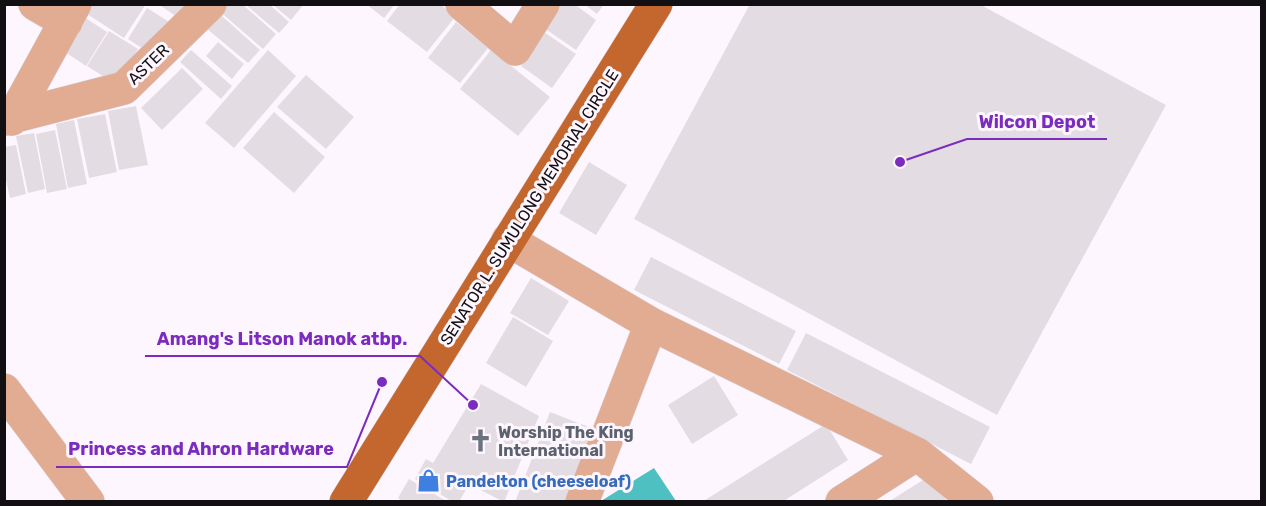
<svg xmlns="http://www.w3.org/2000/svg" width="1266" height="506" font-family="Rubik,sans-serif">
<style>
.water{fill:#4fc0c2}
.building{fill:#e3dce3}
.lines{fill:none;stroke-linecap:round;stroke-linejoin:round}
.minor-casing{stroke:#d8d1d8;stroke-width:34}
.major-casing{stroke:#d8d1d8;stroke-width:34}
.minor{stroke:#e1ac91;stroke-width:33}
.major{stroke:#c4672f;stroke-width:33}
.labels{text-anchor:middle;stroke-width:6;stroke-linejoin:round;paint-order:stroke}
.street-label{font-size:16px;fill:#120f12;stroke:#fef6fe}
.worship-label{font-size:16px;font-weight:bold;fill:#5b616d;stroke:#fef6fe;text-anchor:start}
.shop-label{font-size:16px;font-weight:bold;fill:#366cbe;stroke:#fef6fe;text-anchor:start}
.leader{fill:none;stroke:#7b2cbf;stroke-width:2}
.callout-dot{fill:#7b2cbf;stroke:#fef6fe;stroke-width:2}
.callout-label{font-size:18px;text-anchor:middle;font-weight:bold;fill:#7b2cbf;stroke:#fef6fe;stroke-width:6;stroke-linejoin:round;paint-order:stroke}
</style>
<rect width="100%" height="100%" fill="#fef6fe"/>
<path class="water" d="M654 468 676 501H601Z"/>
<path class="building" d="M81 4H146L124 38 78 8Z
M158 4H189L180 19Z
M220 4H242L276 34 263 49 217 9Z
M245 4H269L289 22 279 33Z
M272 4H304L291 20Z
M366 4H395L384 18Z
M400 4H440L455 17 427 52 387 21Z
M561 4H574L596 20 576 50 544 28Z
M584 4H604L597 14Z
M750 4H979L1166 105 997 415 634 219Z
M147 8 174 25 154 56 128 39Z
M213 8 260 50 248 63 200 23Z
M81 15 107 32 86 66 59 48Z
M456 22 488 48 460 83 428 58Z
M109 31 138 49 115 84 87 66Z
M544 32 576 54 552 88 521 66Z
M218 42 244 64 232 79 206 56Z
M191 50 232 86 221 99 180 62Z
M268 50 296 76 234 148 205 123Z
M491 50 550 97 518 136 460 89Z
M182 68 203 89 162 130 141 108Z
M306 75 354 117 326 149 277 107Z
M136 106 148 165 119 170 108 111Z
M274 112 325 157 294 193 243 148Z
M105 114 117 172 89 178 77 119Z
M74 120 87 184 68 188 56 124Z
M55 130 67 189 47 193 36 134Z
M34 133 45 189 28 193 16 136Z
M16 145 26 194 10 198 4 170V147Z
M589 162 627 185 596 235 559 213Z
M651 257 796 331 779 364 634 290Z
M531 278 569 301 548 335 510 313Z
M513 317 553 341 526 387 486 363Z
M806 333 990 427 971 464 787 370Z
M714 376 738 415 692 444 668 405Z
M481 384 539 416 504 502 469 484 459 502H453L415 479 426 459 433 463Z
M550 412 594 429 566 502H515Z
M826 424 848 460 782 502H702Z
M931 475 947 502H888Z
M409 479 448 502H404L398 498Z"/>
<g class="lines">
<defs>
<path id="minor" d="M35 4 66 22
M462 4 515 49 543 4
M4 119 124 88 210 4
M12 119 75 4
M508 240 651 324 917 454 977 502
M4 390 88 502
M582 502 651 324
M842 502 917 454"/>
<path id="major" d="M346 502 656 4"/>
</defs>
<use href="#minor" class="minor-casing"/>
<use href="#major" class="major-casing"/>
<use href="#minor" class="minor"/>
<use href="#major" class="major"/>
</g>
<defs>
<symbol id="church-bare" viewBox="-9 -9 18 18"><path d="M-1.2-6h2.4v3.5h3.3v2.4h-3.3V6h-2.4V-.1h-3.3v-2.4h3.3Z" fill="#6b7280" stroke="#fef6fe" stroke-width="2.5" paint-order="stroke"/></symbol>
<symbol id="shop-bare" viewBox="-9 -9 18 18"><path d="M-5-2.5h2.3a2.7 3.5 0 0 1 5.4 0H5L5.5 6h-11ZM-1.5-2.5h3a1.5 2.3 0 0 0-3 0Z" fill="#3f7fe0" stroke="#fef6fe" stroke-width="2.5" paint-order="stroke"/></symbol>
</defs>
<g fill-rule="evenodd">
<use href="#church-bare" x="464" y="424" width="33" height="33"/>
<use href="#shop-bare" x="412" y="464" width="33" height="33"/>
</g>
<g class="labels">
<g class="street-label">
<text transform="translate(148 64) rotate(-44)" y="6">ASTER</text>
<text transform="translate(529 207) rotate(-58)" y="6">SENATOR L. SUMULONG MEMORIAL CIRCLE</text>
</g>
<g class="worship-label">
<text x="498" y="438">Worship The King<tspan x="498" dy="18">International</tspan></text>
</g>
<g class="shop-label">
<text x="446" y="487">Pandelton (cheeseloaf)</text>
</g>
</g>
<path class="leader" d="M900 162L967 139H1107M473 405L420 356H145M382 382L347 467H56"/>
<g class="callout-dot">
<circle cx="900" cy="162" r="6"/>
<circle cx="473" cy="405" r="6"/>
<circle cx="382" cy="382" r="6"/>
</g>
<g class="callout-label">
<text x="1037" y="128">Wilcon Depot</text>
<text x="282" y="345">Amang's Litson Manok atbp.</text>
<text x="201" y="455">Princess and Ahron Hardware</text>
</g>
<rect width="1266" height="506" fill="none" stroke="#120f12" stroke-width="12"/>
</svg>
